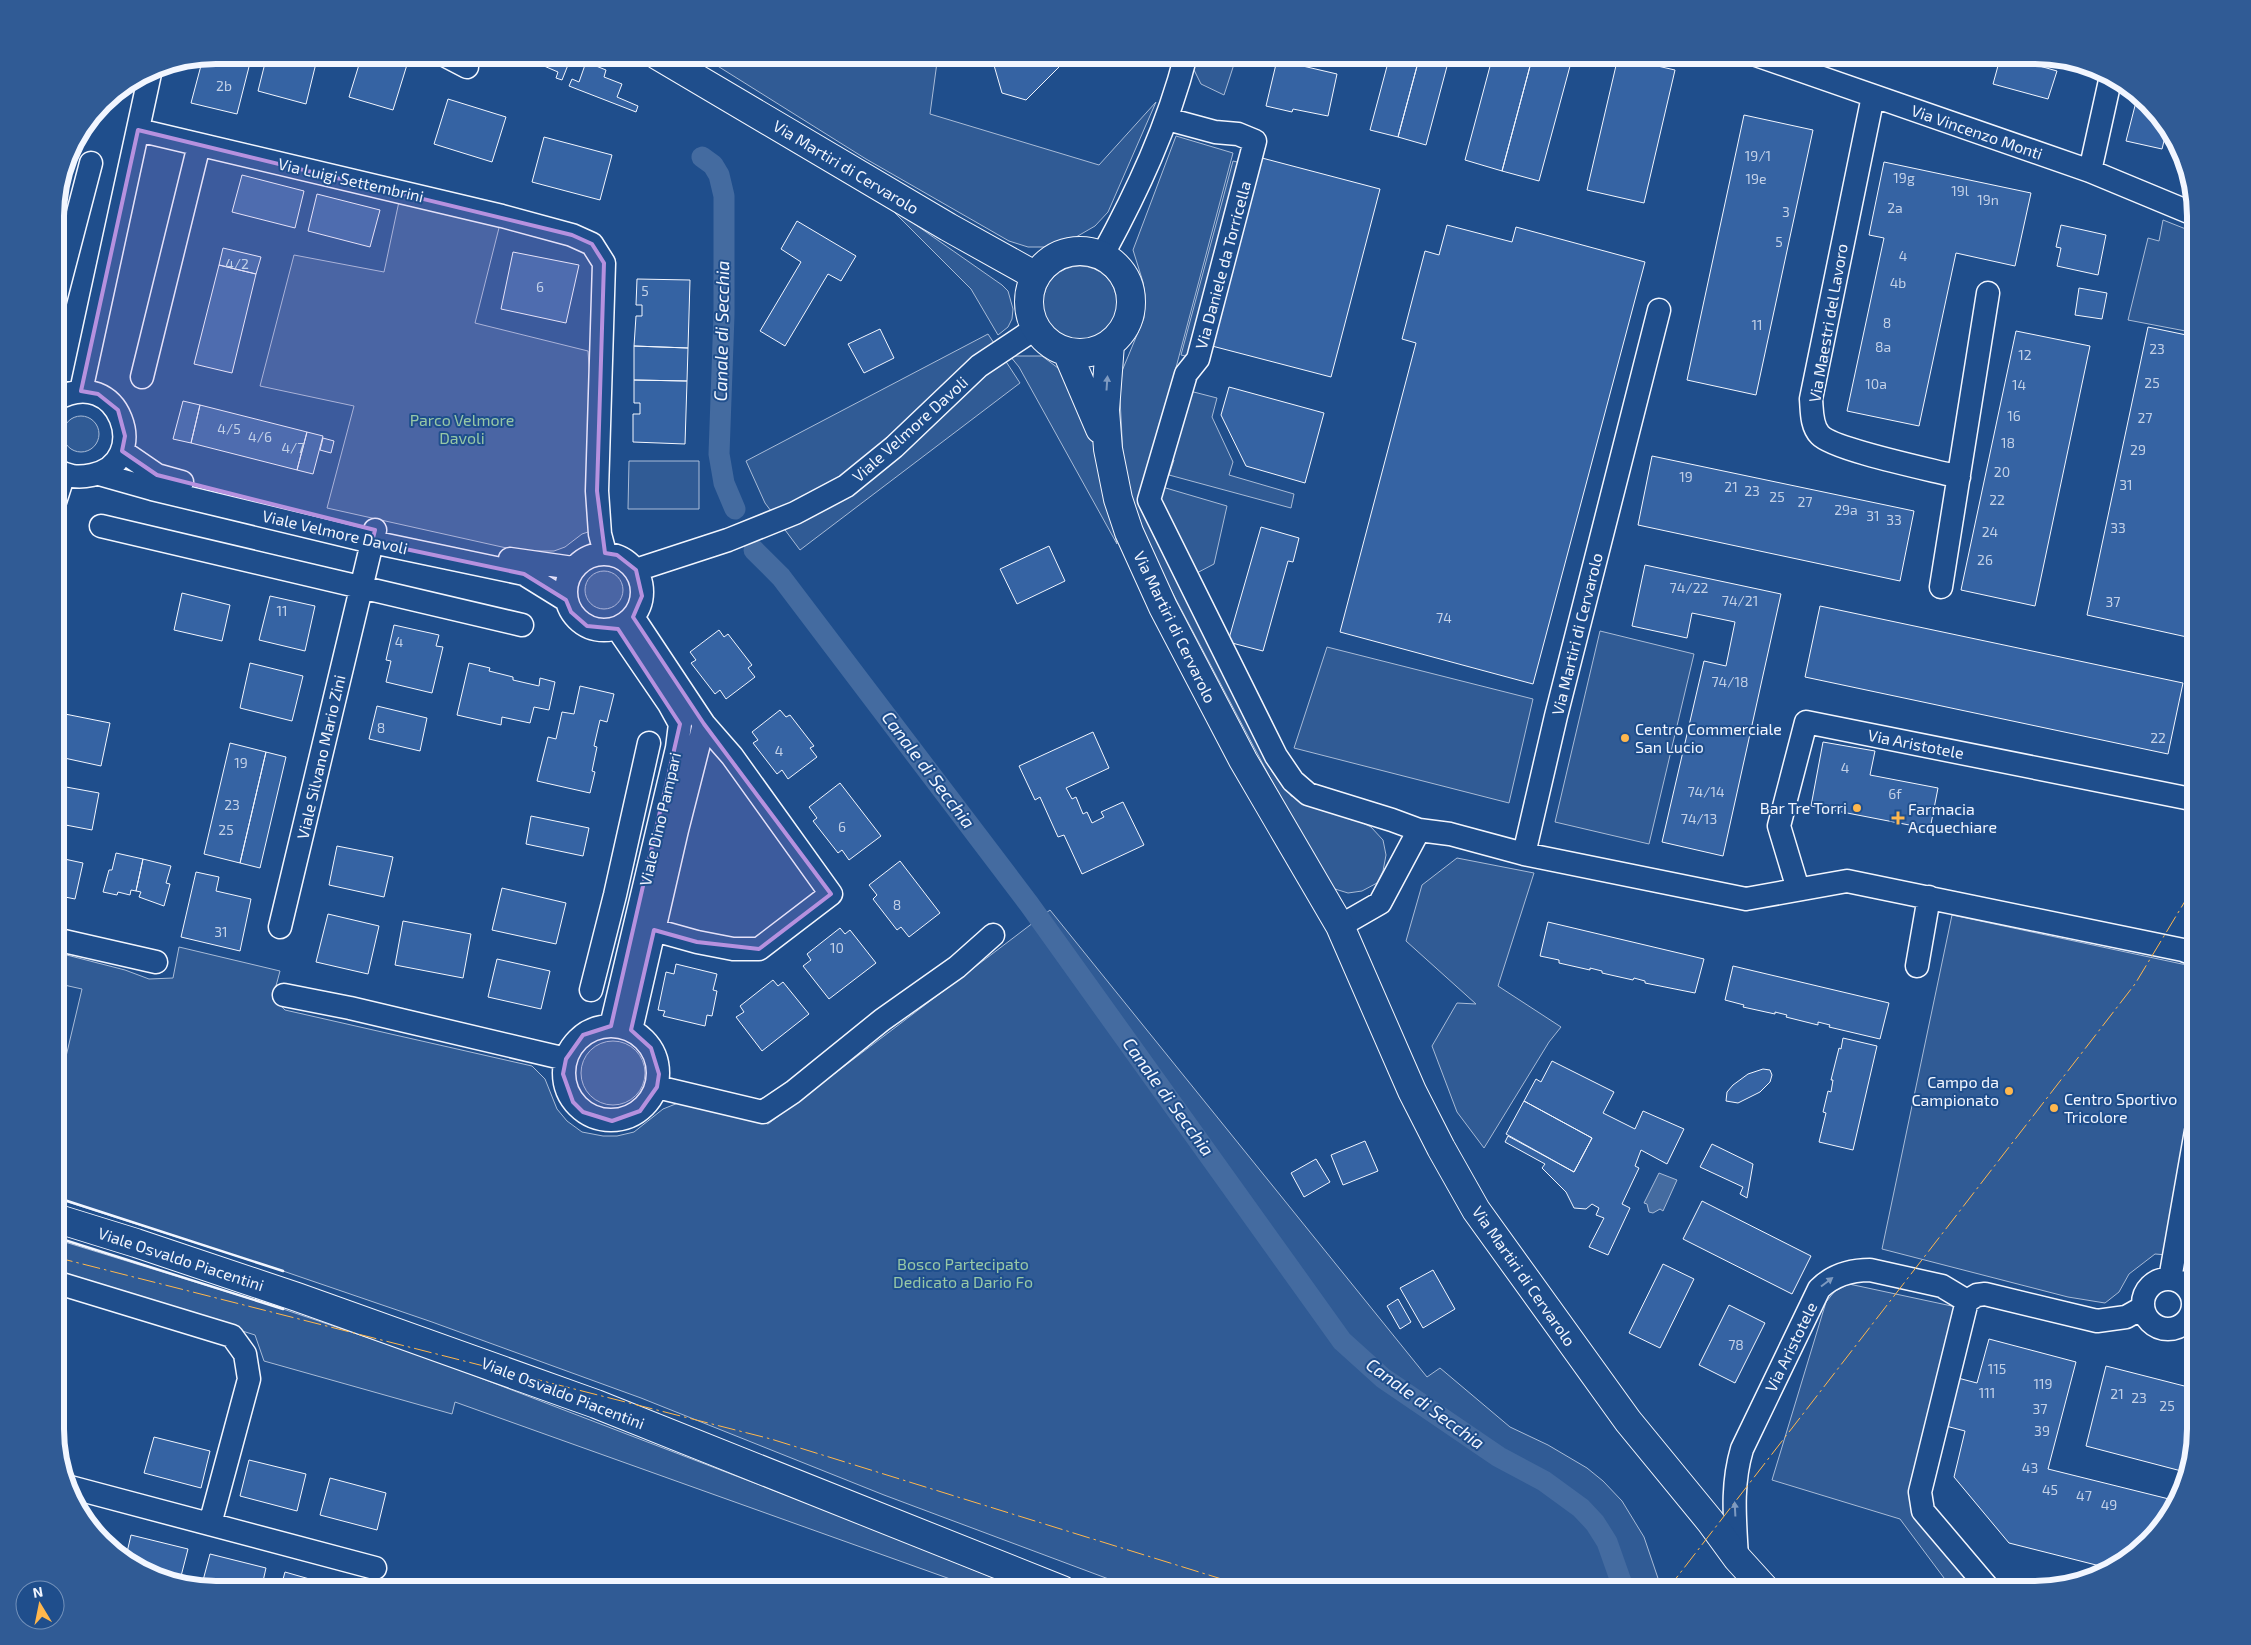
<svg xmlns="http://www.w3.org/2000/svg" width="2251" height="1645" font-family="'Exo 2',sans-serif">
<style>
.built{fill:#305b95;stroke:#a8bbd7}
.water{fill:#446ba0;stroke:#a8bbd7}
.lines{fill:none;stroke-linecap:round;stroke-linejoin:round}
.canal{stroke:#446ba0;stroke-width:21}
.building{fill:#3563a3;stroke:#f2f6ff}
.minor-casing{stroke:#f2f6ff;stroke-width:25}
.major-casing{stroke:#f2f6ff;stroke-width:30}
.minor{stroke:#1f4e8c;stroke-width:22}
.major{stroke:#1f4e8c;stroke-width:28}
.wall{stroke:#f2f6ff;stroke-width:2.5}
.power{stroke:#ffb74d;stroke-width:1;stroke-dasharray:18 4 2.5 4;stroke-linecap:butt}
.oneway{fill:#7e9ac0}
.marked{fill:#b691df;fill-opacity:0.2;stroke:#b691df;stroke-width:4;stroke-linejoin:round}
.poi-dot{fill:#ffb74d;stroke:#1f4e8c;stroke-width:2}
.labels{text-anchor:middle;stroke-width:4;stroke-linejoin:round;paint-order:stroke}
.number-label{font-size:14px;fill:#c3d1e8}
.street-label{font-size:16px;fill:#f2f6ff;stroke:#1f4e8c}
.park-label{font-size:16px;fill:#97c8a6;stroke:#1f4e8c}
.poi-label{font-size:16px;fill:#f2f6ff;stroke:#1f4e8c;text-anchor:start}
.water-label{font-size:18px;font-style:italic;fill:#f2f6ff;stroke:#1f4e8c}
.rim{fill:none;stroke:#f2f6ff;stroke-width:6}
</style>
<rect width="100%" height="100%" fill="#1f4e8c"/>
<path class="built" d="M700 55H938L930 114 1099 165 1156 102 1108 212 1095 226 1064 244 1046 247H1028L1009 241 866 159Z
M1196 55H1237L1224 95 1201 84 1192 66Z
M1176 136 1233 153 1144 488 1148 518 1153 534 1291 796 1361 822 1371 827 1383 840 1386 855 1383 871 1377 883 1362 891 1348 893 1335 889 1321 874 1152 554 1124 476 1120 398 1122 371 1144 318 1145 295 1143 282 1133 250Z
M1233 161 1250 165 1198 359 1181 355Z
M401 192 502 216 475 323 588 351 597 482 591 531 582 534 565 547 554 551H520L327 508 354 406 260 386 294 255 384 272Z
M886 204 1002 285 1008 291 1013 309 1012 319 1008 327 998 335 971 289Z
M2163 220 2196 233V333L2128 320 2148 238 2159 241Z
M1043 303a37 37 0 1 1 74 0a37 37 0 1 1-74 0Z
M988 334 1020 383 800 550 765 503 746 461Z
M1010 356H1042L1070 377 1084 403 1117 544 1019 367Z
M1186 390 1217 398 1212 417 1233 462 1229 475 1294 494 1291 508 1169 475 1174 460 1168 458Z
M63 434a18 18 0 1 1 36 0a18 18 0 1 1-36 0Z
M629 461H699V509H628Z
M1159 486 1227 506 1214 564 1193 575 1155 498Z
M585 590a19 19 0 1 1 38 0a19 19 0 1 1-38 0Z
M1600 631 1694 654 1649 844 1555 822Z
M1327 647 1533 699 1509 803 1294 748Z
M1457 858 1534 873 1498 986 1561 1027 1549 1042 1484 1148 1457 1112 1432 1046 1457 1003 1476 1004 1406 941 1422 885Z
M1050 910 1427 1377 1440 1368 1510 1427 1548 1445 1587 1468 1603 1481 1622 1501 1644 1537 1662 1590H1138L884 1495 641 1398 432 1322 283 1271 55 1198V1103L82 989 55 983V952L125 970 149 979 173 978 179 947 280 971 273 997 285 1010 532 1066 545 1079 557 1109 567 1121 582 1132 603 1136H617L634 1132 663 1109 683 1101 768 1124Z
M1952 915 2196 967V1269L2192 1266V1257L2155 1254 2129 1274 2119 1292 2105 1303 2068 1297 1882 1249Z
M581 1073a32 32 0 1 1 64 0a32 32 0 1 1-64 0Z
M55 1239 283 1309 431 1359 856 1522 1023 1590H981L455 1402 452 1414 264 1361 255 1335 55 1272Z
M1849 1284 1961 1308 1915 1504 1987 1590H1953L1900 1519 1772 1480 1826 1302 1835 1291Z"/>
<path class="water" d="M1659 1173 1677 1180 1663 1211 1660 1209 1653 1213 1649 1212 1647 1204 1644 1203Z"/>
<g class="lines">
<path class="canal" d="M702 157 713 165 719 175 724 196V315L719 454 724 483 735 509
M754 550 781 577 1029 904 1342 1341 1383 1378 1499 1457 1544 1481 1581 1508 1595 1523 1607 1542 1624 1590"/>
</g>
<path class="building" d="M216 55H252L237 114 191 103 203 58Z
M267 55H318L306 104 258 91Z
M362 55H410L393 110 349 97Z
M532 55H572L562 80 556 78 558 72 530 60Z
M991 55H1023L1061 65 1026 100 1002 93Z
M1390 55H1420L1398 137 1370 130Z
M1420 55H1450L1426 145 1398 137Z
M1493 55H1533L1502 171 1465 160Z
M1533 55H1573L1539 181 1502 171Z
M2001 55 2057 71 2048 99 1993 84Z
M1618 57 1675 70 1644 203 1587 190Z
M1277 60 1337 74 1328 116 1293 109 1292 112 1266 106Z
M586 62 606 70 604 77 622 84 617 97 638 106 636 112 569 86 572 79 579 82Z
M2138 94 2167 129 2162 149 2126 141Z
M448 99 506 117 492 162 434 144Z
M1744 115 1813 130 1756 395 1687 380Z
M544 137 612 155 600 200 532 182Z
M1262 158 1380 189 1331 377 1212 346Z
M1884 162 2031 193 2015 266 1956 253 1919 426 1847 411 1884 238 1869 235Z
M242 175 304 191 295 228 232 212Z
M317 194 380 210 370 247 308 231Z
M797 221 856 256 841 281 828 274 785 346 760 331 801 262 781 249Z
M1447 225 1512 242 1516 227 1645 262 1533 684 1340 632 1416 343 1402 339 1425 251 1439 255Z
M2061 225 2106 235 2098 275 2057 266 2061 248 2056 247Z
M223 248 261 257 256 274 219 265Z
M513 252 579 265 566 323 501 309Z
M219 265 256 274 232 373 194 364Z
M637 279 690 280 688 348 634 346 636 316H642V305H636Z
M2079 288 2107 293 2102 319 2075 315Z
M2148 327 2196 337V639L2087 615Z
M880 329 894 358 864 373 848 344Z
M2016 331 2090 346 2035 606 1961 590Z
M634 346 688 348 687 381 634 380Z
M634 380 687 381 685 444 633 442V414H640V403H634Z
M1229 387 1324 413 1305 483 1246 466 1221 415Z
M183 401 200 405 191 443 173 439Z
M200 405 307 432 297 470 191 443Z
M307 432 323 436 313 474 297 470Z
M323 438 334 441 331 453 320 450Z
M1652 456 1914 511 1900 581 1638 525Z
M1261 527 1299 538 1293 562 1288 561 1263 651 1228 642Z
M1049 546 1065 581 1017 604 1000 569Z
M1645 565 1781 594 1723 856 1662 842 1704 661 1726 666 1735 622 1692 613 1687 638 1632 626Z
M182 593 230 605 222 641 174 630Z
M270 596 315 606 305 651 259 640Z
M1820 606 2183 683 2168 754 1805 677Z
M394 625 439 635 436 646 443 647 432 693 386 682 391 661 386 660Z
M719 630 724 637 728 634 752 665 748 668 755 677 726 699 720 690 715 694 691 663 696 660 690 652Z
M250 663 303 676 292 721 240 708Z
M469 663 490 668 489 671 513 677V680L539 686 540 678 555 682 549 710 534 707 530 723 502 717 501 725 457 715Z
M580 686 614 694 607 722 600 720 594 746 597 747 592 771 595 772 590 793 537 781 548 737 556 739 562 712 574 714Z
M377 706 427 718 420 751 369 739Z
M780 710 786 717 790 715 814 746 810 748 817 757 788 779 782 770 777 774 753 743 758 740 752 732Z
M55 712 110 723 101 766 55 756Z
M1093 732 1109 768 1066 788 1072 799 1076 797 1083 814 1087 812 1092 823 1104 817 1101 812 1123 802 1144 845 1082 874 1064 835 1058 837 1040 797 1035 800 1019 766Z
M1823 742 1875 751 1870 775 1938 788 1930 829 1811 806Z
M230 743 266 752 240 863 204 854Z
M266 752 286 757 260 868 240 863Z
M840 783 881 836 849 860 842 850 838 853 813 821 817 818 809 807Z
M55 785 99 793 92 830 55 823Z
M531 816 589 828 583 856 526 844Z
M337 846 393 857 384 897 329 885Z
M116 853 143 859 136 891 131 890 130 895 118 892 117 895 103 892 109 870H112Z
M55 857 83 863 75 899 60 896 59 902 55 901Z
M143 859 171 866 166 883 170 884 164 906 139 897 141 892 136 891Z
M900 861 940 913 909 937 901 927 897 930 873 899 877 895 869 885Z
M196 872 219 877 216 891 251 899 240 951 181 937Z
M502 888 566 903 556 944 492 930Z
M328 914 379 926 368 974 316 962Z
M403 921 471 934 463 978 395 965Z
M1548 922 1704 959 1695 993 1645 983V981L1634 978 1633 980 1602 973V971L1590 968V970L1559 963V960L1540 956Z
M840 928 845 934 850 930 876 963 829 999 803 966 811 960 807 954Z
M497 959 550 971 541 1009 488 997Z
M676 964 717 974 713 990 717 991 712 1016 707 1015 705 1026 663 1016 665 1011 658 1010 666 972 674 974Z
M1733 966 1889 1003 1880 1039 1829 1027 1830 1025 1818 1022V1025L1786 1017 1787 1015 1775 1012V1014L1743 1007 1744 1005 1725 1000Z
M773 980 778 986 783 982 809 1014 762 1051 736 1017 744 1012 740 1006Z
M1843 1038 1877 1046 1853 1150 1819 1142 1826 1113 1823 1112 1828 1091 1831 1092 1833 1080H1831L1839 1048 1841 1049Z
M1552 1061 1614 1092 1603 1113 1635 1129 1643 1111 1684 1129 1667 1164 1641 1150 1635 1166 1639 1168 1622 1204 1630 1208 1608 1255 1589 1247 1604 1218 1596 1215 1599 1208 1592 1204 1586 1209 1574 1208 1566 1192 1542 1168 1545 1164 1505 1142 1508 1136 1574 1172 1592 1138 1524 1101 1536 1079 1541 1082Z
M1763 1069 1770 1070 1772 1075 1770 1082 1760 1092 1738 1103 1726 1101 1727 1092 1733 1085 1748 1074Z
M1524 1101 1592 1138 1574 1172 1506 1134Z
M1365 1141 1378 1171 1343 1185 1331 1155Z
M1712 1144 1753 1164 1747 1198 1740 1194 1743 1187 1700 1167Z
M1316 1159 1330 1182 1304 1197 1291 1173Z
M1702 1201 1811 1256 1792 1294 1683 1239Z
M1663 1264 1694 1279 1660 1348 1629 1333Z
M1433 1270 1455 1309 1423 1328 1400 1288Z
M1398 1299 1411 1322 1400 1329 1387 1306Z
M1729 1305 1765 1323 1735 1383 1699 1365Z
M1989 1339 2076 1362 2048 1469 2177 1501 2163 1527 2112 1569 2009 1543 1954 1477 1965 1431 1942 1425 1954 1377 1977 1383Z
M2106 1366 2196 1389V1430L2189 1473 2086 1446Z
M154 1437 210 1451 201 1488 144 1473Z
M249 1460 306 1474 297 1511 240 1496Z
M330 1478 386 1493 377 1530 320 1515Z
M90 1525 103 1528 101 1538Z
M131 1535 188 1549 179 1584 164 1582 125 1561Z
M210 1554 266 1568 261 1590H215L201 1588Z
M285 1572 320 1582 318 1590H280Z"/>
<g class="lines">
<defs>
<path id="minor" d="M444 55 467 67
M1756 55 2090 171 2196 215
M1873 96 1811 399C1812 410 1811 426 1820 435 1834 450 1933 470 1959 477
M1167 119 1215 132 1238 134 1255 141 1198 359 1186 374 1149 500 1276 756 1293 781 1308 794 1392 820 1419 830 1380 903 1340 926
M138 130 502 216 572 235 592 244 604 263 597 491 600 534 605 553
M2090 171 2111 76
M1102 256C1137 192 1168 126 1186 55
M55 301 91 163
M142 377 199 145
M81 391 151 69
M55 400C120 362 153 463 92 475 78 478 67 477 55 469
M122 451 157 475 182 482
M99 474 152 489 372 542 524 574 566 600
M55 502 64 474
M101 526 522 625
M566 592a38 38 0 1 1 76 0a38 38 0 1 1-76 0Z
M510 559 573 568
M636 570 728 540 795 513 846 486 894 447 979 366 1036 328
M1941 587 1988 293
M1419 830 1450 834 1524 854 1746 899 1847 881 2183 950 2196 955
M1524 854 1556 716 1659 310
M1798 889 1779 826 1806 722 2196 800
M280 927 375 530
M654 930 697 942 733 949H759L831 894 732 756 704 724
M55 939 156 962
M1917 966 1929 897
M591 990 615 895 649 743
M284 995 350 1008 566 1059
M564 1073a47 47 0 1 1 94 0a47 47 0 1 1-94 0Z
M611 1026 677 748 680 724 669 704 617 628
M631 1030 677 830 704 724 633 617
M657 1087 763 1112 793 1092 882 1020 957 967 993 935
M2143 1304a25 25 0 1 1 50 0a25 25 0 1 1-50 0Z
M2170 1279 2196 1131
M55 1282 232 1336 245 1354 249 1379 210 1524
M70 1487 375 1568
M1737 1558C1735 1520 1731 1486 1742 1449L1819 1289C1833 1275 1850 1270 1870 1270L1942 1286 1967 1301
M1990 1590 1923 1511 1920 1492 1967 1301 1977 1295 1985 1294 2097 1321 2126 1317 2142 1308"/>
<path id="major" d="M657 55 948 227 1036 276
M1029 302a51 51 0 1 1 102 0a51 51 0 1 1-102 0Z
M1110 344 1105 410 1108 449 1118 499 1129 532 1163 607 1243 760 1340 926 1412 1091 1441 1148 1476 1210 1628 1421 1710 1521 1737 1558 1766 1590
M1067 352 1100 429
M55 1218 136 1243 297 1297 596 1404 1062 1590"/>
</defs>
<use href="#minor" class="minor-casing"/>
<use href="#major" class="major-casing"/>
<use href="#minor" class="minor"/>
<use href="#major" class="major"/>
<path class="wall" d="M55 1197 283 1271
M55 1237 283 1309"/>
<path class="power" d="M55 1257 771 1439 1257 1590
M1667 1590 2135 984 2196 883"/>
</g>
<defs><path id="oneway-solid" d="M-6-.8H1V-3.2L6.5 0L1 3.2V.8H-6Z" transform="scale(1.25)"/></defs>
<g class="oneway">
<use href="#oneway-solid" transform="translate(1107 383) rotate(-86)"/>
<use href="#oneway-solid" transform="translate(1827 1282) rotate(-37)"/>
<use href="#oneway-solid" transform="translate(1735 1509) rotate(-93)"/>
</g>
<path class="marked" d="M138 130 572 235 592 244 604 263 597 491 605 553 617 555 636 570 642 596 633 617 704 724 831 894 759 949 697 942 654 930 631 1030 651 1048 659 1074 657 1087 640 1111 612 1121 583 1112 573 1102 563 1074 566 1059 583 1035 611 1026 680 724 618 629 587 626 571 612 566 600 524 574 372 542 375 530 157 475 122 451 125 436 118 410 98 394 81 391Z"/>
<g class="poi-dot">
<circle cx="1625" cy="738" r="5"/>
<circle cx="1857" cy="808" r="5"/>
<path d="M1895.5 810.5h5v5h5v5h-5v5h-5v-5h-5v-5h5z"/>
<circle cx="2009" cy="1091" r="5"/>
<circle cx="2054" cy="1108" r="5"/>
</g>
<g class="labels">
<g class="number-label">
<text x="224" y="91">2b</text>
<text x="1758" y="161">19/1</text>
<text x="1904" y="183">19g</text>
<text x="1756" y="184">19e</text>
<text x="1960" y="196">19l</text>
<text x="1988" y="205">19n</text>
<text x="1895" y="213">2a</text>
<text x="1786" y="217">3</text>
<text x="1779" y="247">5</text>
<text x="1903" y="261">4</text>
<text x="237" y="269">4/2</text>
<text x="1898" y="288">4b</text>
<text x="540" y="292">6</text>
<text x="645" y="296">5</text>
<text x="1887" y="328">8</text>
<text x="1757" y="330">11</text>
<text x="1883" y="352">8a</text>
<text x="2157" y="354">23</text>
<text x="2025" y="360">12</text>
<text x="2152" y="388">25</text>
<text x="1876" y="389">10a</text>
<text x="2019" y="390">14</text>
<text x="2014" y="421">16</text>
<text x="2145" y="423">27</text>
<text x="229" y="434">4/5</text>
<text x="260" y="442">4/6</text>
<text x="2008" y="448">18</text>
<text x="293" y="453">4/7</text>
<text x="2138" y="455">29</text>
<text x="2002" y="477">20</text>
<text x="1686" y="482">19</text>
<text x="2126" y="490">31</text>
<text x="1731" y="492">21</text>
<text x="1752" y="496">23</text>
<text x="1777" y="502">25</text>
<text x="1997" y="505">22</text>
<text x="1805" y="507">27</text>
<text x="1846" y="515">29a</text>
<text x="1873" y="521">31</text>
<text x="1894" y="525">33</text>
<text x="2118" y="533">33</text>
<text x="1990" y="537">24</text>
<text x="1985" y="565">26</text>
<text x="1689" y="593">74/22</text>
<text x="1740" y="606">74/21</text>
<text x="2113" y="607">37</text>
<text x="282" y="616">11</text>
<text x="1444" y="623">74</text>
<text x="399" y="647">4</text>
<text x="1730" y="687">74/18</text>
<text x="381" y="733">8</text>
<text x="2158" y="743">22</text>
<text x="779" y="756">4</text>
<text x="241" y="768">19</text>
<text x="1845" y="773">4</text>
<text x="1706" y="797">74/14</text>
<text x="1895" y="799">6f</text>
<text x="232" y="810">23</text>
<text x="1699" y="824">74/13</text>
<text x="842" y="832">6</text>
<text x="226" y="835">25</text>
<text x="897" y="910">8</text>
<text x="221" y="937">31</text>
<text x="837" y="953">10</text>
<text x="1736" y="1350">78</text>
<text x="1997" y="1374">115</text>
<text x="2043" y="1389">119</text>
<text x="1987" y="1398">111</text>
<text x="2117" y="1399">21</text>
<text x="2139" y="1403">23</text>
<text x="2167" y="1411">25</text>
<text x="2040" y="1414">37</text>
<text x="2042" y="1436">39</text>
<text x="2030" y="1473">43</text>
<text x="2050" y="1495">45</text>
<text x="2084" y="1501">47</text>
<text x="2109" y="1510">49</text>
</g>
<g class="street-label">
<text transform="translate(1977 132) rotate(19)" y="6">Via Vincenzo Monti</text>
<text transform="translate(846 167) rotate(31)" y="6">Via Martiri di Cervarolo</text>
<text transform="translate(351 180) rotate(13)" y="6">Via Luigi Settembrini</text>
<text transform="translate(1223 265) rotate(-75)" y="6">Via Daniele da Torricella</text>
<text transform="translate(1828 323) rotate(-80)" y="6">Via Maestri del Lavoro</text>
<text transform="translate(910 429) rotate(-42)" y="6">Viale Velmore Davoli</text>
<text transform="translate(335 532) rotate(13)" y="6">Viale Velmore Davoli</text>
<text transform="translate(1175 627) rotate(64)" y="6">Via Martiri di Cervarolo</text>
<text transform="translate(1577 634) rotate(-76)" y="6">Via Martiri di Cervarolo</text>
<text transform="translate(1916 744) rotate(11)" y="6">Via Aristotele</text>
<text transform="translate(321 757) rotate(-77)" y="6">Viale Silvano Mario Zini</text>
<text transform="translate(660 819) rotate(-77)" y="6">Viale Dino Pampari</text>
<text transform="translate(181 1259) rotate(18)" y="6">Viale Osvaldo Piacentini</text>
<text transform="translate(1524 1276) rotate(55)" y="6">Via Martiri di Cervarolo</text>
<text transform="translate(1791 1347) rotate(-64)" y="6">Via Aristotele</text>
<text transform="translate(563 1393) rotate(21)" y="6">Viale Osvaldo Piacentini</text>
</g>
<g class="park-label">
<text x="462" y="426">Parco Velmore<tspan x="462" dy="18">Davoli</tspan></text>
<text x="963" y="1270">Bosco Partecipato<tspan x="963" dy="18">Dedicato a Dario Fo</tspan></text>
</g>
<g class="poi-label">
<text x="1635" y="735">Centro Commerciale<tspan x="1635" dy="18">San Lucio</tspan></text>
<text x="1847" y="814" text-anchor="end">Bar Tre Torri</text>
<text x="1908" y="815">Farmacia<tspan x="1908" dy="18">Acquechiare</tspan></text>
<text x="1999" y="1088" text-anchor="end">Campo da<tspan x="1999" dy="18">Campionato</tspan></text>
<text x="2064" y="1105">Centro Sportivo<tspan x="2064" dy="18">Tricolore</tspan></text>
</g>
<g class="water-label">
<text transform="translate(722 331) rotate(-89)" y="6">Canale di Secchia</text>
<text transform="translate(928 770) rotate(53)" y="6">Canale di Secchia</text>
<text transform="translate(1168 1097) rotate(54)" y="6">Canale di Secchia</text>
<text transform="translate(1425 1404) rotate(36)" y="6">Canale di Secchia</text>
</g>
</g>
<path d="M0 0H2251V1645H0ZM216 64H2035A152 152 0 0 1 2187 216V1429A152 152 0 0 1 2035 1581H216A152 152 0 0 1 64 1429V216A152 152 0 0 1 216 64Z" fill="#305b95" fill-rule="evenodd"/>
<path class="rim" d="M216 64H2035A152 152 0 0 1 2187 216V1429A152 152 0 0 1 2035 1581H216A152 152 0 0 1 64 1429V216A152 152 0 0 1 216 64Z"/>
<g transform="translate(40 1605) rotate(350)"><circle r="24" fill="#1f4e8c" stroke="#7391ba"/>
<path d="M0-4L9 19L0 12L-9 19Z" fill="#ffb74d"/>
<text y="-8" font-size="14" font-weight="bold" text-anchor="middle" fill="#f2f6ff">N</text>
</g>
</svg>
